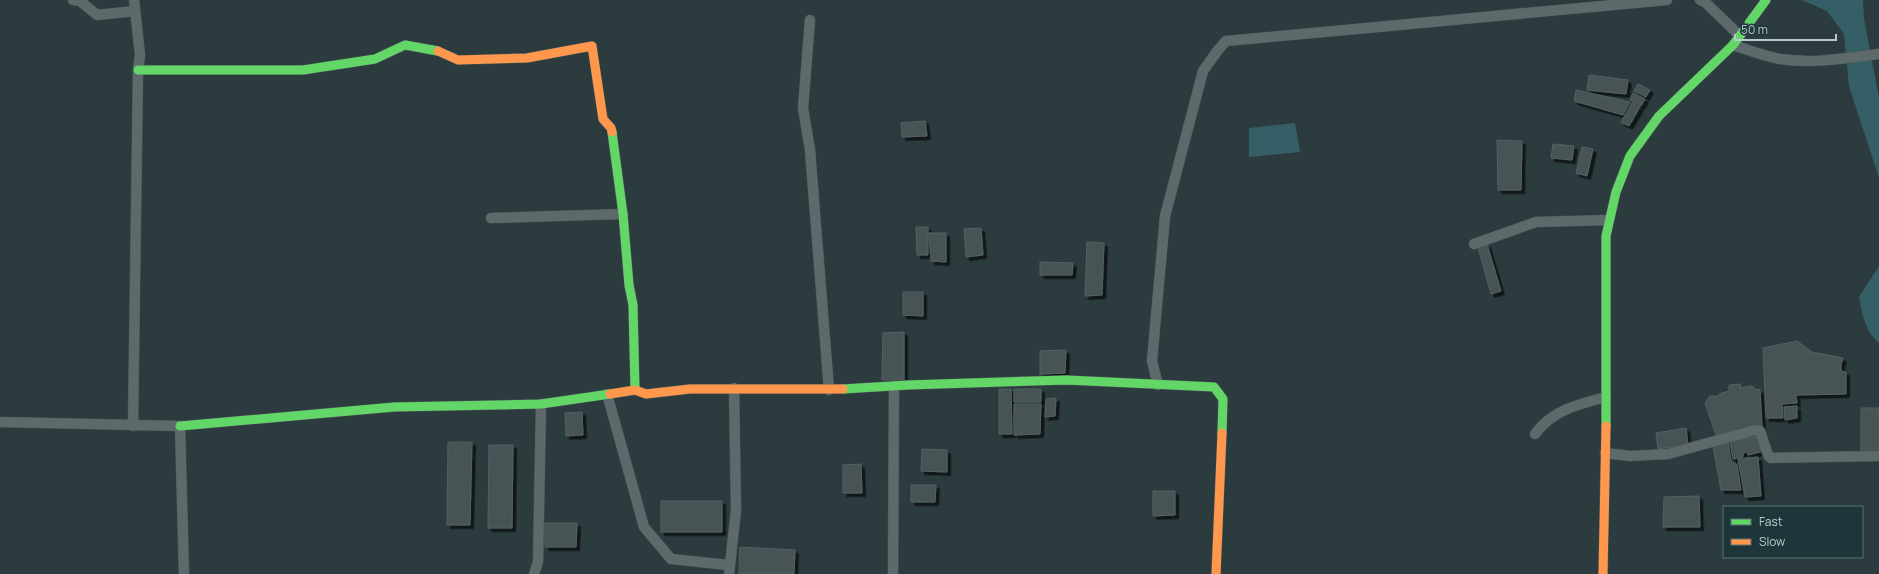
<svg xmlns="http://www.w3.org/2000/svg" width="1879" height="574" font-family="Manrope,sans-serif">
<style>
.water{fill:#355f67}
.building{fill:#465355;stroke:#556265;filter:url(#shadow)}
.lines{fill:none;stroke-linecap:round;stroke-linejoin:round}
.street-casing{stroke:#4b5658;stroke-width:11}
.fast-casing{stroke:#4b5658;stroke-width:10}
.slow-casing{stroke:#4b5658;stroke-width:10}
.street{stroke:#5e696b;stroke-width:10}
.fast{stroke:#63d668;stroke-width:9}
.slow{stroke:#ff974d;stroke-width:9}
</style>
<defs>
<filter id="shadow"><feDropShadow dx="3.5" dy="3.5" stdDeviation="0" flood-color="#0009"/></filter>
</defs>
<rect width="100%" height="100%" fill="#2c3b3e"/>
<path class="water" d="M1802 0H1863L1864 19 1879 98V178L1849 86 1844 34 1827 11Z
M1295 123 1300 152 1249 157V128Z
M1879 266V343C1865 331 1862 314 1859 297Z"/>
<path class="building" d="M1589 75 1628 80 1626 94 1587 90Z
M1638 84 1650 90 1646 97 1634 91Z
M1576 90 1630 102 1623 115 1574 101Z
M1633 93 1645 99 1641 106 1630 100Z
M1632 103 1640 107 1629 126 1621 122Z
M925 121 927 136 902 137 901 123Z
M1497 140 1522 141 1521 190H1498Z
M1553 144 1574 146 1572 160 1551 158Z
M1582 147 1593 149 1587 176 1576 173Z
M916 227H928V255H917Z
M981 228 983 255 966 257 964 229Z
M929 233H946V262L931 261Z
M1087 242 1104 243 1102 295 1085 296Z
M1487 244 1501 291 1491 294 1478 247Z
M1040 262 1073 263 1072 275H1040Z
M903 292H923V316L903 315Z
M904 332V380H882L883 333Z
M1797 341 1812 352 1843 358 1841 365V371L1846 372V394L1796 395 1797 403 1782 404 1783 418H1766L1763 348Z
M1066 350 1065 373 1040 374V351Z
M1741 384 1740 388 1750 386 1754 387V389L1760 390 1762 426 1716 435 1705 403 1710 396H1719V394L1729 391V385Z
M999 389H1011L1012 434H999Z
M1014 389H1041V402H1014Z
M1056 398 1055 416 1045 417 1046 399Z
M1014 404H1041L1040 434 1014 435Z
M1797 406V418L1785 420 1784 407Z
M1861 408H1879V450H1861Z
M582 412 583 435 566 436 565 413Z
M1686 428 1688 445 1658 449 1656 433Z
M1759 436 1764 451 1748 455 1747 452 1743 453V457L1733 459 1730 442Z
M448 442H472L470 525H447Z
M1728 443 1731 460 1737 465 1741 490H1721L1713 446Z
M489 445H513L512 528H488Z
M922 449 947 450V472L921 471Z
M1758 457 1761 496 1745 497 1738 459Z
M861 464 862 493H843V465Z
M911 485H936L935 502H911Z
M1153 491H1175V515L1153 516Z
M1699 496 1700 527H1663L1664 497Z
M661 501H722V532H661Z
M545 523H577L576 547H545Z
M740 547 795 550 794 574H739Z"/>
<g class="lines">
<defs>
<path id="street" d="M73 0 80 1 97 15 135 11
M1700 0 1705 2 1740 36
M810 20 803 108 810 150 829 390
M1733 45C1748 50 1764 56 1780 59 1813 64 1847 58 1879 54
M491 218 623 214
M1474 244 1536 222 1608 220
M1158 385 1152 361 1165 216 1203 71 1218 50 1226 41 1667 0
M607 394 644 527 671 559 729 565
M0 422 180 426 184 574
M133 426 138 70 140 55 134 0
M1535 434C1552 410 1579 404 1606 397
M1605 453 1630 456 1668 454 1755 430 1760 431 1768 455 1771 458 1879 456
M534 574 538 562 541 404
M729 574 736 510 734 388
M893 574 894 386"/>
<path id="fast" d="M138 70H303L375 59 405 45 438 51
M612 132 623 214 629 285 633 305 635 390
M843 389 908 385 1067 380 1214 387 1223 399 1222 433
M180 426 394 407 541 404 610 394
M1606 426V236L1616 192 1630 156 1659 116 1733 45 1766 0"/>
<path id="slow" d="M438 51 458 60 527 58 592 46 603 119 611 128 612 132
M610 394 635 390 646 394 690 389H843
M1216 574 1222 433
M1603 574 1606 426"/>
</defs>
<use href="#street" class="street-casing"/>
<use href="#fast" class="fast-casing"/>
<use href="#slow" class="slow-casing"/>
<use href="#street" class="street"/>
<use href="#fast" class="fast"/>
<use href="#slow" class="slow"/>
</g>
<rect x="1723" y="506" width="140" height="52" fill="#1e363a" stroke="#5c7175"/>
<rect x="1731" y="519" width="20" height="6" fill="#63d668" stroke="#5c7175"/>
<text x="1759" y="526" font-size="12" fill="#b8cace">Fast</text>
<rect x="1731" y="539" width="20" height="6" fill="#ff974d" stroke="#5c7175"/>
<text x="1759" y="546" font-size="12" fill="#b8cace">Slow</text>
<path d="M1735 34v6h101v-6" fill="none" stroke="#b8cace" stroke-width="2"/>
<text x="1741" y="34" font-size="12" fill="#b8cace" stroke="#1e363a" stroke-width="3" paint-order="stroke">50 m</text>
</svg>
